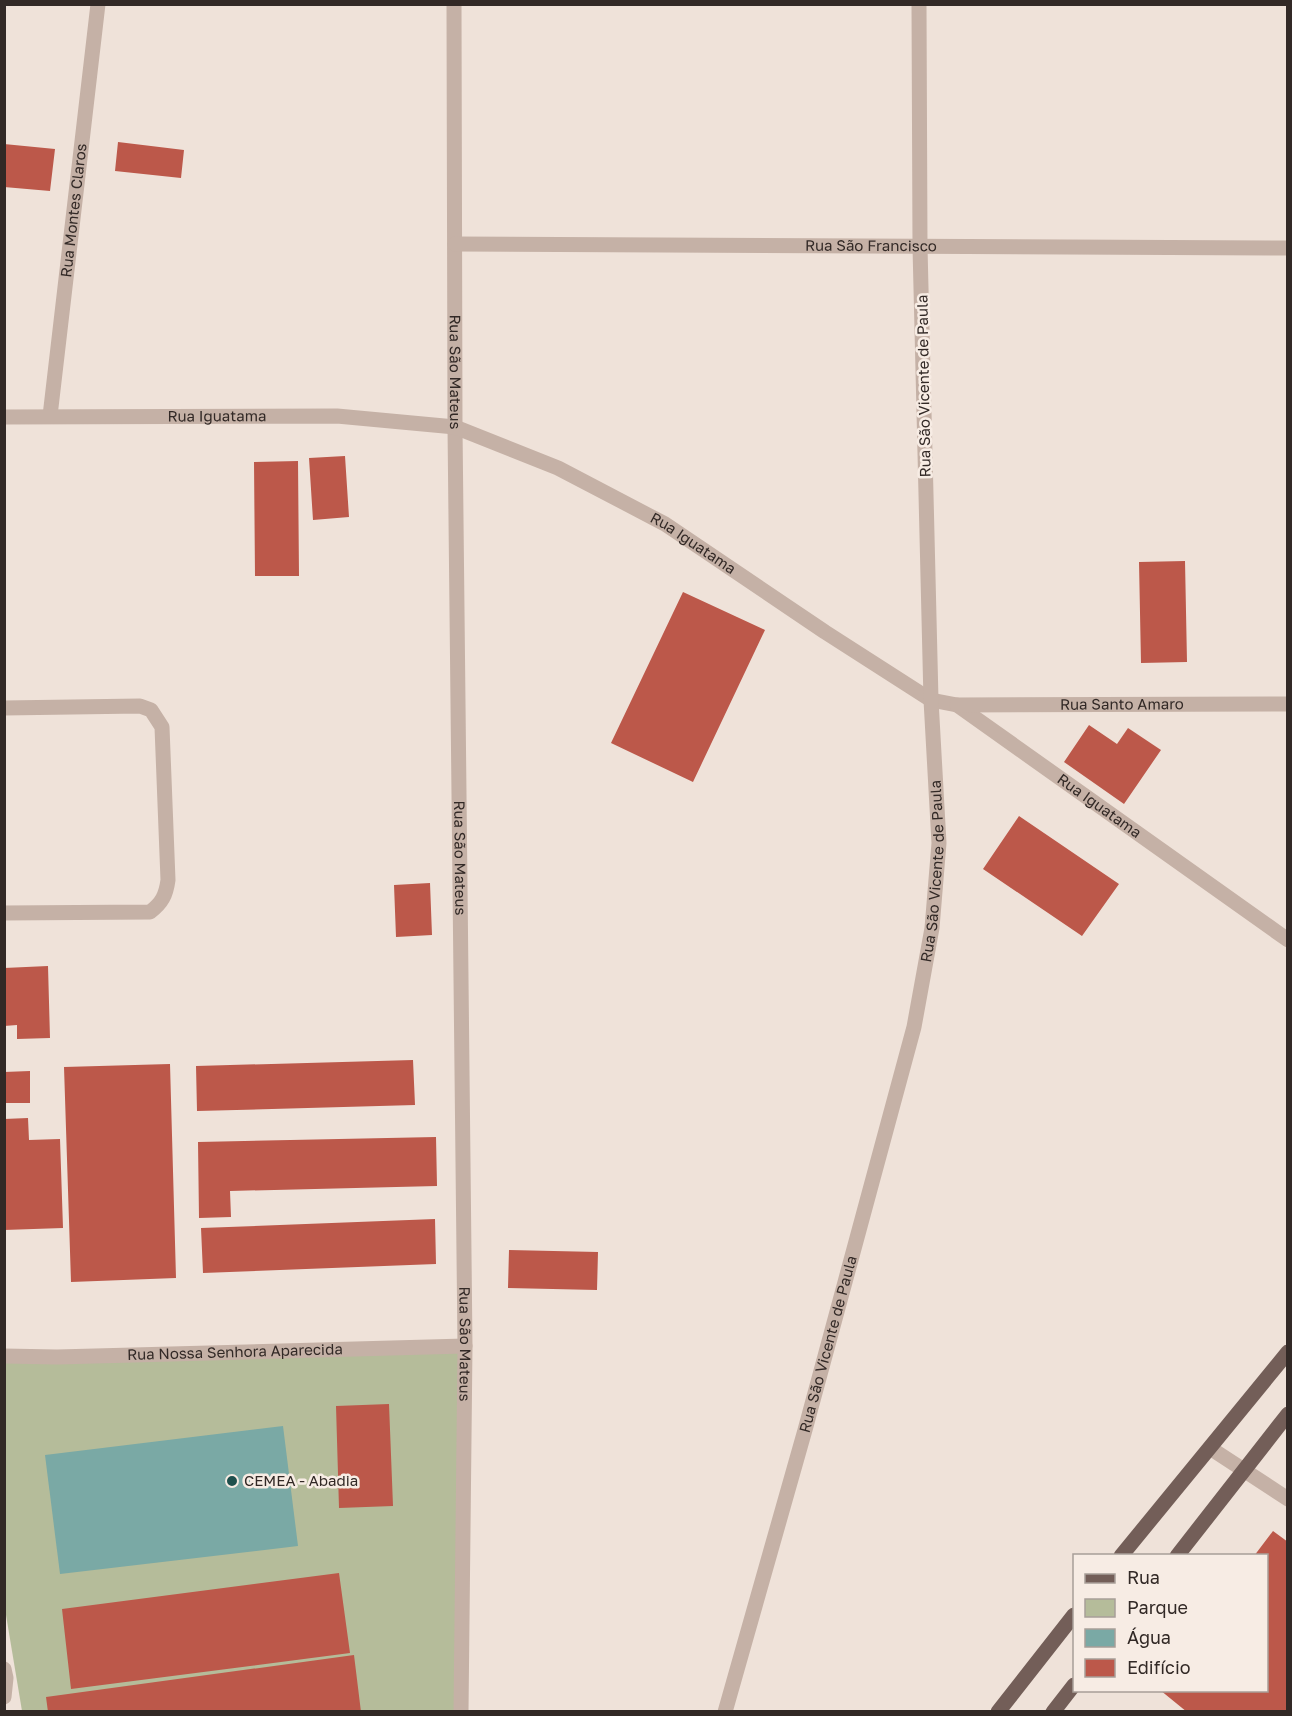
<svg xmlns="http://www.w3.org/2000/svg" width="1292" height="1716" font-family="'Golos Text',sans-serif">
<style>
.green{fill:#b5bc9a}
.water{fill:#7aa9a5}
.building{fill:#bc584a}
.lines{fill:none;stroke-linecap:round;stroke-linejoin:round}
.street{stroke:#c5b1a6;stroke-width:15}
.primary{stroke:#735e58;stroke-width:15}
.poi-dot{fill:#1f504d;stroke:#f7ece4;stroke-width:2}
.labels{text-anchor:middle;stroke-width:5;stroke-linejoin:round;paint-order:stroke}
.street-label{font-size:15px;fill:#322926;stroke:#f7ece4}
.poi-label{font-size:15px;fill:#322926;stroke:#f7ece4;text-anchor:start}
</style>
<rect width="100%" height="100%" fill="#efe2d9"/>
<path class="green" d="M462 1351 458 1711H22L5 1609 4 1353Z"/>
<path class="water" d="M283 1426 298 1546 60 1574 45 1455Z"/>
<path class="building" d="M118 142 184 150 181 178 115 171Z
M4 144 55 149 50 191 4 187Z
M345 456 349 517 313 520 309 458Z
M298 461 299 576H255L254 462Z
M1185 561 1187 662 1141 663 1139 562Z
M683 592 765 630 693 782 611 743Z
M1089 725 1117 744 1128 728 1161 750 1124 804 1064 762Z
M1019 816 1119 884 1082 936 983 869Z
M430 883 432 935 396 937 394 885Z
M48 966 50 1038 17 1039V1025L4 1026V968Z
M413 1060 415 1105 197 1111 196 1066Z
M170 1064 176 1278 71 1282 64 1067Z
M30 1071V1103H4V1072Z
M28 1118 29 1140 60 1139 63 1228 4 1230V1119Z
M436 1137 437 1186 230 1191 231 1217 199 1218 198 1142Z
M435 1219 436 1264 203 1273 201 1228Z
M509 1250 598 1252 597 1290 508 1288Z
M389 1404 393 1506 339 1508 336 1406Z
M1273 1531 1288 1542V1712H1187L1160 1690H1266V1556H1254Z
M339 1573 350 1653 71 1689 62 1609Z
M354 1655 361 1712H48L46 1697Z"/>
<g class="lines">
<g class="street">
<path id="s1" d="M454 4 455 427 465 1346 461 1712"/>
<path id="s2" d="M455 244 1288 248"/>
<path id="s3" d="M50 416 98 4"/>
<path id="s4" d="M4 417 337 416 455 427 558 468 665 524 825 632 931 700 957 705 1288 940"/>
<path id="s5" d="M957 705 1288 704"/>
<path d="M4 708 140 706 151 710 162 727 168 880C166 895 162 903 150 912L4 913"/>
<path id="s6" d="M4 1356 57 1357 465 1346"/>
<path d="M1210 1448 1288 1499"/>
<path d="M4 1669 6 1678 4 1697"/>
<path id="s7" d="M725 1712 805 1430 914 1027 932 928 939 843 931 700 920 247 919 4"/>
</g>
<path class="primary" d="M1121 1556 1288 1352
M1177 1556 1288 1414
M998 1712 1074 1615
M1053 1712 1074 1685"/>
</g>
<circle class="poi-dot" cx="232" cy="1481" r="6"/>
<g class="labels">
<g class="street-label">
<text dy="5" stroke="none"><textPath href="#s3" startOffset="207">Rua Montes Claros</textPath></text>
<text dy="5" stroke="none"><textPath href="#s2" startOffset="416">Rua São Francisco</textPath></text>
<text dy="5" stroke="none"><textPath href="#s1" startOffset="368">Rua São Mateus</textPath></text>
<text transform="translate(924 386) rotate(-91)" y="5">Rua São Vicente de Paula</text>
<text dy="5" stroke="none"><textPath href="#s4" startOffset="213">Rua Iguatama</textPath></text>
<text dy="5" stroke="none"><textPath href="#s4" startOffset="717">Rua Iguatama</textPath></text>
<text dy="5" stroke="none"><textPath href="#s5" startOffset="165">Rua Santo Amaro</textPath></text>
<text dy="5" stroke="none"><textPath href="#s4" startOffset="1203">Rua Iguatama</textPath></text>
<text dy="5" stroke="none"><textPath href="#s1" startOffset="854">Rua São Mateus</textPath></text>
<text dy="5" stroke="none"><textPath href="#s7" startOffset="868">Rua São Vicente de Paula</textPath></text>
<text dy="5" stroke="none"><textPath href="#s1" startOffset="1340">Rua São Mateus</textPath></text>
<text dy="5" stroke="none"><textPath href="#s7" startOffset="382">Rua São Vicente de Paula</textPath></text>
<text dy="5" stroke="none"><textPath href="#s6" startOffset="231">Rua Nossa Senhora Aparecida</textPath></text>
</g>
<g class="poi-label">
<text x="244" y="1486">CEMEA - Abadia</text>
</g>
</g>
<rect width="1292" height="1716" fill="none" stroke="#322926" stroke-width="12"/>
<rect x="1073" y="1554" width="195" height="138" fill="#f7ece4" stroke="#a89e98" stroke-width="1.5"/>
<rect x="1085" y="1574" width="30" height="9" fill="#735e58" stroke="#a89e98" stroke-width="1.5"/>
<text x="1127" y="1584" font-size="18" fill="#322926">Rua</text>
<rect x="1085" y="1599" width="30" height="18" fill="#b5bc9a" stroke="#a89e98" stroke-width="1.5"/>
<text x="1127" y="1614" font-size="18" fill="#322926">Parque</text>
<rect x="1085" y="1629" width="30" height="18" fill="#7aa9a5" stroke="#a89e98" stroke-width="1.5"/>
<text x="1127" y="1644" font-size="18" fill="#322926">Água</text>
<rect x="1085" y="1659" width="30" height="18" fill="#bc584a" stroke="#a89e98" stroke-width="1.5"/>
<text x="1127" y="1674" font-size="18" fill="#322926">Edifício</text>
</svg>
